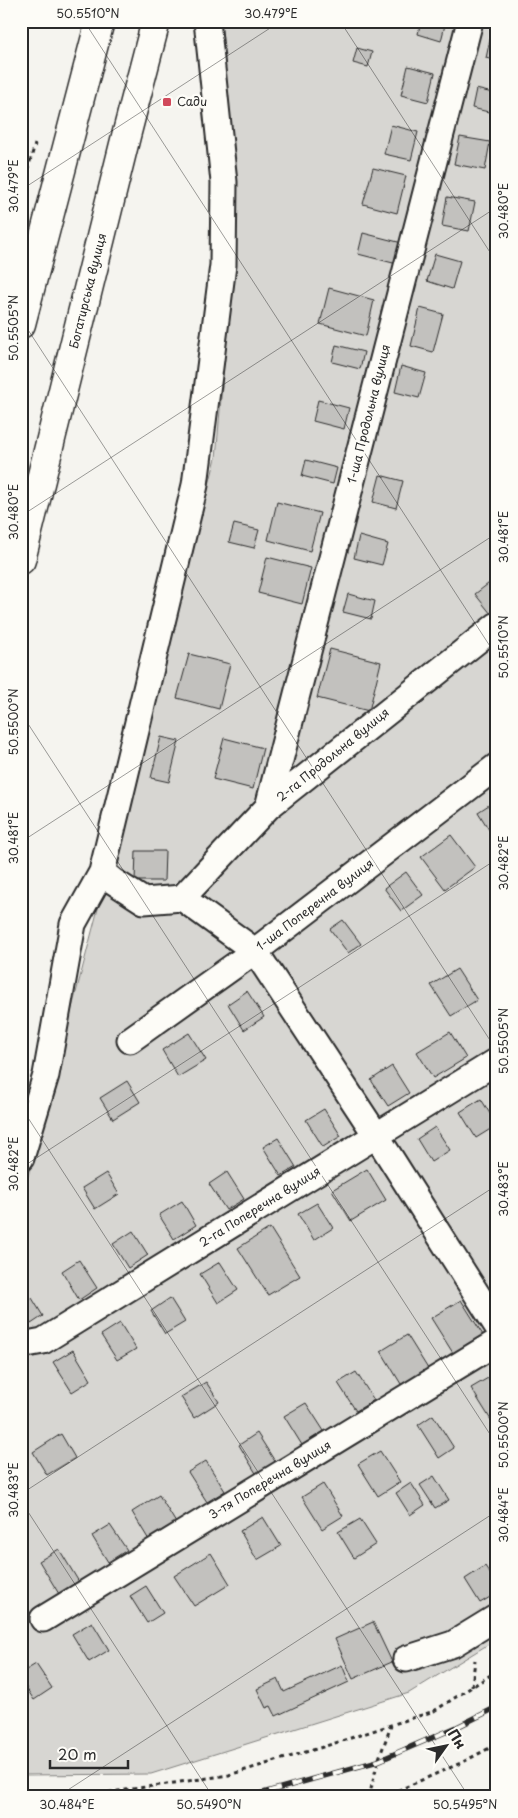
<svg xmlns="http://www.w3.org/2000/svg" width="518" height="1818" font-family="'Playpen Sans',sans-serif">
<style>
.green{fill:#d7d6d2;stroke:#81807e}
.building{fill:#c2c1be;stroke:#2b2b2b}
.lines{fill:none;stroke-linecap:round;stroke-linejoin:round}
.street-casing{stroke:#2b2b2b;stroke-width:29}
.primary-casing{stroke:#2b2b2b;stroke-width:31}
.path{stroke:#2b2b2b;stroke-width:3;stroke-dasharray:4 4;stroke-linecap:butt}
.street{stroke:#fdfcf7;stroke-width:25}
.primary{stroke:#fdfcf7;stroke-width:28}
.rail-casing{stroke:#2b2b2b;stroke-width:5.5}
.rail{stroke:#fdfcf7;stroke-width:4;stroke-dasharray:11;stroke-linecap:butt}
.ticks{fill:none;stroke:#2b2b2b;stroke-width:1;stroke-opacity:0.45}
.poi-dot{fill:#d1495b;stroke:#fdfcf7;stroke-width:2}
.labels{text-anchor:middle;stroke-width:5;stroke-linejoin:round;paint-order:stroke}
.poi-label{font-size:12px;fill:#2b2b2b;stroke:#fdfcf7;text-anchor:start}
.street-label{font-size:12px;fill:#2b2b2b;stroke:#fdfcf7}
.neatline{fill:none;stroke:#2b2b2b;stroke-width:2}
.ticks-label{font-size:12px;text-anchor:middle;fill:#2b2b2b}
</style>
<rect width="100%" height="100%" fill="#f5f4ef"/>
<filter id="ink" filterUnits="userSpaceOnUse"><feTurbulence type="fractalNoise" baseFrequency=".02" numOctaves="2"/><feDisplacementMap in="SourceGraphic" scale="10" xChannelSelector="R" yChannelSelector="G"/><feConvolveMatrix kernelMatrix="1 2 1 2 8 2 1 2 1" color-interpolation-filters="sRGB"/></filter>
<g filter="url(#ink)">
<path class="green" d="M221 21H497V1639L409 1693 151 1774 21 1775V1203L216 458 229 303 231 143Z"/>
<path class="building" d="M421 21H446L441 41 418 34Z
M493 26 497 27V61L486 58Z
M357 48 372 52 368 67 353 63Z
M408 66 435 73 428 102 401 95Z
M476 89 497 94V114L472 108Z
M391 125 418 132 411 160 384 154Z
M460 137 490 142 485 170 454 164Z
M373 168 406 176 397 213 363 204Z
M447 197 475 202 469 231 442 226Z
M363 233 402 243 397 264 358 254Z
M435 254 460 261 452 289 427 281Z
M329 288 374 300 366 336 320 324Z
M420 308 443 314 433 352 411 346Z
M336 345 364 352 360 369 332 362Z
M401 366 426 373 419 398 395 392Z
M318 400 349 408 344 429 313 421Z
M306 460 337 468 333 484 302 476Z
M380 475 403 481 396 508 373 502Z
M277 502 320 513 310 551 268 540Z
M234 524 259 530 254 548 229 542Z
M359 536 388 544 382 565 354 558Z
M267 557 311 568 302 604 258 593Z
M497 577V618L495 619 475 594Z
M348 594 375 601 371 619 343 612Z
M330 649 381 662 369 711 317 698Z
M189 654 230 664 219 709 177 698Z
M161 737 179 741 169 782 151 778Z
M224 738 263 748 253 789 213 779Z
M495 801 497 804 496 841 478 812Z
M451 835 475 867 445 889 421 857Z
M136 851H165L164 881H135Z
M406 872 423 895 401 911 384 888Z
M343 920 361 944 348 953 330 929Z
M457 969 477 1000 451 1016 431 985Z
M247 991 264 1017 244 1030 228 1004Z
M450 1032 466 1058 433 1078 417 1052Z
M189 1033 206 1060 178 1077 162 1050Z
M392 1066 409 1093 388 1106 371 1080Z
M127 1081 140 1102 113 1119 100 1098Z
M481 1099 497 1125 476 1138 460 1112Z
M324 1109 341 1136 323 1147 306 1120Z
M435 1127 450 1150 431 1162 417 1139Z
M278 1138 296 1167 281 1176 263 1147Z
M367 1169 386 1200 351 1221 332 1190Z
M227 1172 244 1199 226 1210 209 1184Z
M106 1173 119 1194 95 1209 82 1188Z
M182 1201 196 1225 174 1239 159 1215Z
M317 1203 333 1228 314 1240 298 1214Z
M270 1228 300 1276 268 1295 238 1248Z
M133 1231 148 1255 128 1268 113 1244Z
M79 1260 97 1288 79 1300 62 1271Z
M220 1262 238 1290 218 1303 200 1274Z
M32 1298 43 1316 31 1324 21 1308V1305Z
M170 1298 185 1322 165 1334 151 1311Z
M461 1300 483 1335 453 1353 431 1318Z
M120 1323 136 1349 117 1360 101 1335Z
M407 1335 430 1372 404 1389 381 1351Z
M73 1350 91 1380 72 1392 53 1362Z
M356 1372 374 1400 356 1411 338 1383Z
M488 1378 497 1392 496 1428 471 1388Z
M206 1382 219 1402 194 1418 181 1397Z
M306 1403 324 1431 302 1445 284 1416Z
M433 1415 454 1448 439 1458 418 1425Z
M257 1433 276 1463 257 1475 239 1445Z
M61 1434 75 1458 47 1475 33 1452Z
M380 1451 400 1482 378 1496 358 1464Z
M206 1461 225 1491 207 1502 188 1472Z
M434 1476 449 1500 435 1508 420 1485Z
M411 1483 425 1505 410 1515 396 1493Z
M323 1484 343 1516 322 1529 302 1497Z
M159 1495 176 1523 149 1540 132 1512Z
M263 1517 281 1546 257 1560 240 1531Z
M360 1519 376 1544 354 1558 338 1532Z
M110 1525 127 1550 108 1562 92 1536Z
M59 1549 79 1582 59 1594 39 1561Z
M211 1553 230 1584 194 1606 174 1576Z
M485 1566 497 1584V1593L480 1603 465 1579Z
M146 1586 163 1613 147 1623 130 1596Z
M21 1599 31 1614 21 1620Z
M92 1622 109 1650 89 1662 72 1634Z
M373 1622 392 1662 353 1679 335 1639Z
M36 1664 52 1688 34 1700 21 1680V1673Z
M342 1665 349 1682 276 1716 271 1706 266 1708 257 1689 278 1679 284 1692Z"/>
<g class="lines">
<defs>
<path id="street" d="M268 807 470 21
M102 872 113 881 144 901 182 898 255 951 376 1135 497 1326
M182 898 268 807 497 625
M130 1040 255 951 497 766
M21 1158 46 1075 73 924 102 872 195 485 223 265 224 182 207 21
M21 1345 43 1341 497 1061
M43 1619 497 1342
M406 1659 453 1644 497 1617"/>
<path id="primary" d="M21 324 100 21
M21 560 126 136 156 21"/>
</defs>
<use href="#street" class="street-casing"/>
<use href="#primary" class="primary-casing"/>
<path class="path" d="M21 193 35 144
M472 1686 475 1660
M77 1797 229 1775 326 1746 434 1711 497 1671
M369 1797 378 1761 391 1726
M383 1797 463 1762 497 1744"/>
<use href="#street" class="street"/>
<use href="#primary" class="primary"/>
<defs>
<path id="rail" d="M248 1797 378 1761 457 1727 497 1707"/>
</defs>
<use href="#rail" class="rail-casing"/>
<use href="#rail" class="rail"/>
</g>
</g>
<path class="ticks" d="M84 21 497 657M340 21 497 263M21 190 281 21M21 319 497 1051M21 516 497 207M21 713 497 1445M21 842 497 533M21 1107 469 1797M21 1168 497 859M21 1494 497 1185M21 1501 213 1797M57 1797 497 1511"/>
<rect class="poi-dot" x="162" y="97" width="10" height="10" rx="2.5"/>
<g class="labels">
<g class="poi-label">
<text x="177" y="106">Сади</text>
</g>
<g class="street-label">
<text transform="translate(88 291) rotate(-76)" y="4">Богатирська вулиця</text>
<text transform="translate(369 414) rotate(-76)" y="4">1-ша Продольна вулиця</text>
<text transform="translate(333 755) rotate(-39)" y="4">2-га Продольна вулиця</text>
<text transform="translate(315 905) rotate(-37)" y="4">1-ша Поперечна вулиця</text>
<text transform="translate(260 1207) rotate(-32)" y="4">2-га Поперечна вулиця</text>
<text transform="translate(270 1480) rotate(-31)" y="4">3-тя Поперечна вулиця</text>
</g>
</g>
<rect width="518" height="1818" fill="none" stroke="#fdfcf7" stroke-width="55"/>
<g transform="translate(446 1746) rotate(57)" stroke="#fdfcf7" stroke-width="4" paint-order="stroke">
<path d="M0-4L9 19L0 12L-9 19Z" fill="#2b2b2b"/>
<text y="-8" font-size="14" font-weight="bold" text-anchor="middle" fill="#2b2b2b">Пн</text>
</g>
<path d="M50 1760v8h78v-8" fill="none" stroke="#2b2b2b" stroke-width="2.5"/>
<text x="58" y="1760" font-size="15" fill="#2b2b2b" stroke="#fdfcf7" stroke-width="4" paint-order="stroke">20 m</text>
<rect x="28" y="28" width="462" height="1762" class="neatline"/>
<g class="ticks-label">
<text x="88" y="18">50.5510°N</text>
<text x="271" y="18">30.479°E</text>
<text transform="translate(14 186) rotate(-90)" y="4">30.479°E</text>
<text transform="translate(504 211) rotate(-90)" y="4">30.480°E</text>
<text transform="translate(14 328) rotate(-90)" y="4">50.5505°N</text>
<text transform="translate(14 512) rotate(-90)" y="4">30.480°E</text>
<text transform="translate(504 537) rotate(-90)" y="4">30.481°E</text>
<text transform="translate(504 647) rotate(-90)" y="4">50.5510°N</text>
<text transform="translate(14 722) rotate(-90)" y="4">50.5500°N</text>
<text transform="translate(14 838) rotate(-90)" y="4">30.481°E</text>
<text transform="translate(504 863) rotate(-90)" y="4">30.482°E</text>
<text transform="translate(504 1041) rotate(-90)" y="4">50.5505°N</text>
<text transform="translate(14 1164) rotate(-90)" y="4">30.482°E</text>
<text transform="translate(504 1189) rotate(-90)" y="4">30.483°E</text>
<text transform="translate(504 1435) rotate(-90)" y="4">50.5500°N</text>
<text transform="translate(14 1490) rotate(-90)" y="4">30.483°E</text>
<text transform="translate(504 1515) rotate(-90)" y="4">30.484°E</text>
<text x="67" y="1809">30.484°E</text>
<text x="209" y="1809">50.5490°N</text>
<text x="465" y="1809">50.5495°N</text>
</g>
</svg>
